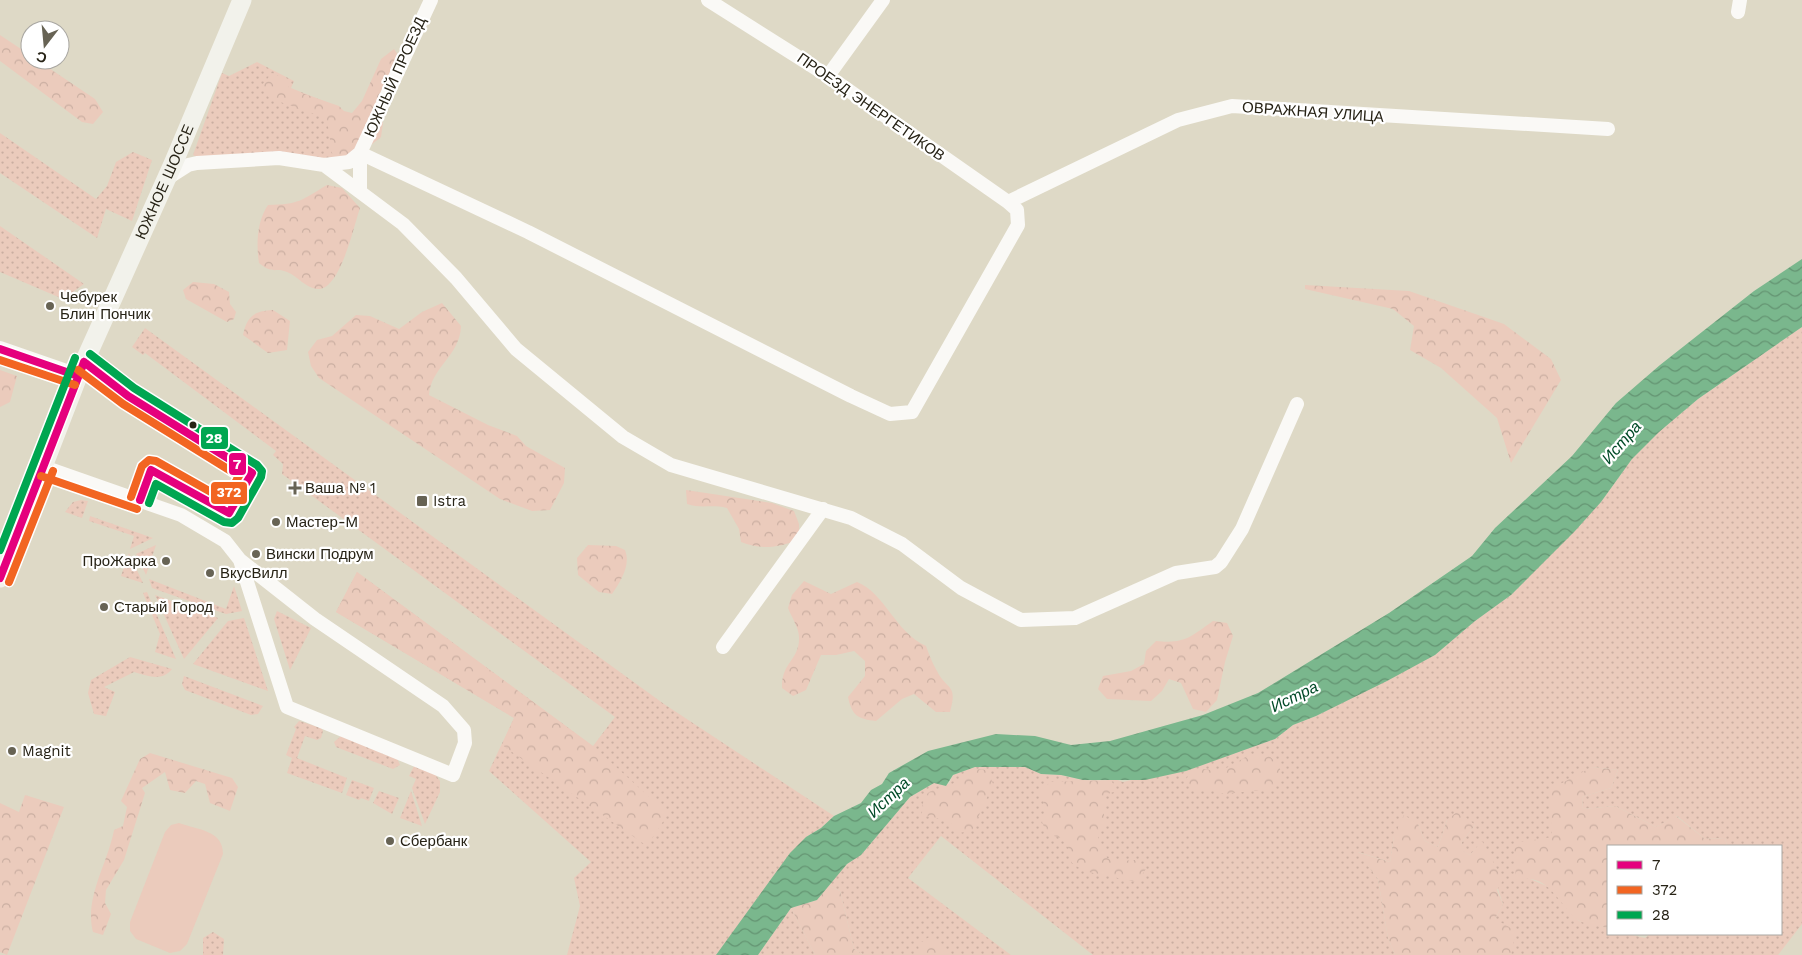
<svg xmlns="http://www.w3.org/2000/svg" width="1802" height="955" font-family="'Work Sans',sans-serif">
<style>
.grass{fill:url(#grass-dots);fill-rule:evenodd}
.forest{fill:url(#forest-crowns)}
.pitch{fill:#ebcbbc}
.water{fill:url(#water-waves)}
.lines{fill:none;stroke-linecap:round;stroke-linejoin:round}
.minor{stroke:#faf9f6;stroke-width:14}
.tertiary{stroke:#faf9f6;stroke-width:16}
.secondary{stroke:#f2f2eb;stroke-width:19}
.bus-1-casing{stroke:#fff;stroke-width:11}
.bus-2-casing{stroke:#fff;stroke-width:11}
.bus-3-casing{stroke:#fff;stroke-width:11}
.bus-1{stroke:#e5007d;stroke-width:8}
.bus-2{stroke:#f26522;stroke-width:8}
.bus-3{stroke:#00a651;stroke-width:8}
.poi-dot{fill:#676354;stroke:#fff;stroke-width:2}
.bus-dot{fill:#272316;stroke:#fff;stroke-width:2}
.labels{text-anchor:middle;stroke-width:4.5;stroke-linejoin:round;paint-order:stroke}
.street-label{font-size:15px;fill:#272316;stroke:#fff}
.poi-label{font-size:15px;fill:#272316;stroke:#fff;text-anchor:start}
.water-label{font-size:16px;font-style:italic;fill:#004a27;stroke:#fff}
.line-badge{stroke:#fff;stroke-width:2}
.badge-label{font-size:14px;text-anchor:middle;font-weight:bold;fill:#fff}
</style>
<defs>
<pattern id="grass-dots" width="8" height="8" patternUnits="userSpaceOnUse" patternTransform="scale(1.25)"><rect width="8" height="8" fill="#ebcbbc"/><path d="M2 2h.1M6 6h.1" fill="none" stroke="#caaea1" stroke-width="1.8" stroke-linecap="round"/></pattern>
<pattern id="forest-crowns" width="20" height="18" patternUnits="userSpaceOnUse" patternTransform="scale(1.25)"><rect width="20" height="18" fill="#ebcbbc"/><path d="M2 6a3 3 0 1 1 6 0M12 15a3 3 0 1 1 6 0" fill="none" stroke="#caaea1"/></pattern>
<pattern id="water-waves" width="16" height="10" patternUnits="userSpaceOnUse" patternTransform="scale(1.25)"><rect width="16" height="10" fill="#7ab78d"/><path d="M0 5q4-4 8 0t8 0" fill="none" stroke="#649472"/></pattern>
</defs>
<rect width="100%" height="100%" fill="#ded9c6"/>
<path class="grass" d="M257 62 294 81 291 88 341 108 342 158 206 161 193 155 222 73 229 76Z
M0 133 96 199 107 186 116 162 133 152 152 160 132 221 106 209 97 238 0 173Z
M0 226 84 284 63 299 0 272Z
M1802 327V924L1778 955H1511L1495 919 1503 904 1482 842 1470 855 1460 850 1462 842 1475 825 1447 820 1438 847 1425 841 1418 824 1394 836 1390 862 1358 852 1378 879 1388 938 1395 955H1093L941 836 908 878 1011 955H864L854 949 840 891 828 885 847 864 861 855 910 797 934 783 949 784 953 775 975 767H1025L1041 774 1061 775 1083 780 1106 781 1115 779 1123 782 1221 758 1275 739 1293 725 1316 716 1435 655 1475 621 1511 595 1601 502 1632 459 1659 432 1698 399ZM1592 767 1618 770 1611 788 1582 797 1583 809 1615 806 1656 827 1677 816 1705 839 1725 838 1727 846H1781V934H1650L1645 938 1628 934H1608V928L1579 921 1549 887 1528 878Z
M145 328 664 704 834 816 821 828 806 837 716 955H567L580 906 574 878 591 862 489 771 514 718 336 612 357 572 593 746 615 717 282 474 283 464 273 455 276 451 145 353 143 355 132 347Z
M81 500 88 501 82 518 65 512 73 502Z
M90 516 153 538 130 549 134 536 89 521Z
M156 545 146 575 136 554Z
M129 553 143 583 121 576Z
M149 579 226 609 234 586 242 611 226 614 152 588Z
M147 592 176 659 155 652 160 634 143 593Z
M155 595 218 618 184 659Z
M277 611 311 628 290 670 274 619Z
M244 618 268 691 193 664 228 621Z
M130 657 172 669C162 682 148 676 134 672L104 687 115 692 106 716 94 714 88 693 91 680Z
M184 676 263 706 258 714 251 715 185 690 182 684Z
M299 721 321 728 323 731 321 738 317 740 305 736 297 758 347 778 342 793 287 773 292 758 286 755 296 729 294 727Z
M341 736 397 758 400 765 393 769 336 747 334 742Z
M414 766 435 774 440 781V792L425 824 412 788 416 779 409 776Z
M352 780 374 788 369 801 361 798 359 800 346 795Z
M379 791 399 798 392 814 373 803Z
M411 791 422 826 400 818Z
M791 908 815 955H758Z
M213 932 224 939 223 955H203V938Z"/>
<path class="forest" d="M0 35 30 55V60H37L95 99 103 112 93 124 82 122 0 61Z
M394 49 402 61 378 115 383 123 381 137 346 165 333 159 328 126 320 116 269 98 263 84 272 73 282 77 290 89 339 106 344 111 352 113 362 101 381 59Z
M327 185 342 188 360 208C354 225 340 292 317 289 304 287 299 277 287 272 274 267 274 275 259 263 256 244 257 221 268 205 300 204 300 201 327 185Z
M193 282 214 284 229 292 230 304 236 312 234 319 227 322 186 299 183 290Z
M1305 285 1409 291 1504 324 1551 359 1561 380 1511 463 1497 418 1441 368 1410 350 1414 326 1393 309 1305 289Z
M442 303 461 326C460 356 431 367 429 395L488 425 517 436 526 446 565 468 564 483 550 510 532 511 500 499 319 378 311 366 308 352 317 340 332 336 356 315 370 316 399 329 422 312Z
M273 310 290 321 287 350 268 353 243 335C247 316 254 311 273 310Z
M0 370 17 376 10 402 0 407Z
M686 490 772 503 794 511 799 524V539C780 548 760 550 741 542L739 529 727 508C711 504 702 509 687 504Z
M588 545 616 546 625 550C631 565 621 581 612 594L599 592 578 575 577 558Z
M357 572 594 747 668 814 647 846 502 745 514 718 336 612Z
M804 581 831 594 857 582C886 594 894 631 926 646 929 654 932 663 937 671 947 691 958 683 950 712H936L914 694 902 699 876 721C858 719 852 716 848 697L865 676V661L854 651 836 655H821L806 690 793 696 782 688C781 662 800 660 799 637 799 628 791 616 788 608L792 595Z
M1213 621 1227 623 1233 636 1225 662 1217 700 1206 712 1193 709 1181 683 1169 679 1162 691 1151 701 1107 699 1098 689 1103 676 1131 671 1144 664 1146 651 1156 641C1185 644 1190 637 1213 621Z
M150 753 232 778 238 787 230 811 210 803 205 784 196 781 185 793 170 790 165 772 142 788 145 793 124 860 106 890 105 903 111 914 103 935 93 932C84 898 108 863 114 830L123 826 127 807 121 801 140 759Z
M1251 754H1267L1278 764 1283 777 1273 789 1224 794 1211 789 1195 791 1186 780 1192 768 1221 771Z
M1592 767 1618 770 1611 788 1582 797 1583 809 1615 806 1656 827 1676 816 1705 839 1725 838 1727 846H1608V928C1600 926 1585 925 1578 920 1557 904 1550 872 1516 880L1514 843 1552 837 1549 790Z
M973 769 988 770 993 784 972 831 958 833 950 822 922 814C923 783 935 794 954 783 961 780 967 773 973 769Z
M1111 780 1117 791 1104 795V824L1098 838 1107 858 1121 861 1135 860 1146 869 1137 882 1084 871 1072 863 1070 850 1061 838 1047 834 1042 822 1046 809 1040 791 1050 782Z
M25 795 64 807 7 955 0 952V803L19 812Z
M1458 811 1475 825 1462 842 1461 850 1470 855 1482 841 1503 880 1497 890 1503 904 1495 919 1516 931 1511 955H1395L1388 938 1378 879 1357 852 1390 862 1394 836 1404 815 1418 824 1425 841 1438 847 1447 820Z
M828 885 840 891 854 949 864 955H815L791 908 817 900Z
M931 936 942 947 946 955H920L918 944Z"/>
<path class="pitch" d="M179 823C198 830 223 830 223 854L187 944 180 951 170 953 136 939 130 931V922L165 832 171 825Z"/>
<path class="water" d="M1802 259V327L1698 399 1659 432 1632 459 1601 502 1575 531 1511 595 1475 621 1435 655 1387 681 1316 716 1293 725 1275 739 1186 771 1145 780H1083L1061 775 1041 774 1025 767H975L953 775 946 786 934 783 910 797 861 855 847 864 817 900 791 908 758 955H716L790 853 806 837 821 828 834 816 861 803 871 790 882 784 889 773 928 751 996 734 1035 736 1071 745 1110 741 1203 715 1258 693 1389 613 1472 556 1495 528 1572 456 1616 403 1660 365 1754 291Z"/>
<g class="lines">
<path class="minor" d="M1738 12 1740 0
M828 76 883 0
M324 165 349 162 360 153 528 232 851 396 890 414 912 412 1018 225 1017 210 1008 202 828 76 708 0
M166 179 188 165 197 163 279 158 324 165 403 224 456 278 516 349 623 437 671 465 851 518 902 544 961 588 1021 620 1075 618 1176 573 1215 567 1221 562 1242 529 1297 404
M360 190V153L431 0
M1008 202 1178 120 1232 106 1608 129
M44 467 181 515 225 541 240 560 287 707 453 775 465 743 464 730 443 706 315 619 240 560
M723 647 823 509"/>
<path class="tertiary" d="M0 349 78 376"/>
<path class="secondary" id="s1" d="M0 578 78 376 173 164 242 0"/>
<defs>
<path id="bus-1" d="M0 349 78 376
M84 362 128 396 252 473 229 513 151 470 140 500
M0 578 84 362"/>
<path id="bus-2" d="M0 360 75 385
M78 370 123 404 239 476 225 500 156 461 149 460 142 466 131 497
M41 476 137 509
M9 582 53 471"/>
<path id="bus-3" d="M90 354 134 388 257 465 262 471 261 477 238 518 232 523 224 522 156 484 149 503
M0 550 75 358"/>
</defs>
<use href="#bus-1" class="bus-1-casing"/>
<use href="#bus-2" class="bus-2-casing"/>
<use href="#bus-3" class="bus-3-casing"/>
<use href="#bus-1" class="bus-1"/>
<use href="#bus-2" class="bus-2"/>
<use href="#bus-3" class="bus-3"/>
</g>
<g class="poi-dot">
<circle cx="50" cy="306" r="5"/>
<path d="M292.5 480.5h5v5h5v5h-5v5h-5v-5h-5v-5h5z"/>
<rect x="416" y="495" width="12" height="12" rx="2.5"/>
<circle cx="276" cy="522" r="5"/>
<circle cx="256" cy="554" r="5"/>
<circle cx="166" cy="561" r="5"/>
<circle cx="210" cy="573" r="5"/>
<circle cx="104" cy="607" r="5"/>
<circle cx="12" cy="751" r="5"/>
<circle cx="390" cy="841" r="5"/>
</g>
<circle class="bus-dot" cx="193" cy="425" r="4.5"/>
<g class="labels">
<g class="street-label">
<text transform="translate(395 77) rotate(-66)" y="5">ЮЖНЫЙ ПРОЕЗД</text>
<text transform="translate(871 107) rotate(35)" y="5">ПРОЕЗД ЭНЕРГЕТИКОВ</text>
<text transform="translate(1313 112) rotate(4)" y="5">ОВРАЖНАЯ УЛИЦА</text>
<text dy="5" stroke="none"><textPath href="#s1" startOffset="429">ЮЖНОЕ ШОССЕ</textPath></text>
</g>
<g class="poi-label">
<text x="60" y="302">Чебурек<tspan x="60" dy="17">Блин Пончик</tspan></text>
<text x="305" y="493">Ваша № 1</text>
<text x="433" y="506">Istra</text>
<text x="286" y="527">Мастер-М</text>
<text x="266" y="559">Вински Подрум</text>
<text x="156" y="566" text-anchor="end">ПроЖарка</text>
<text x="220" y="578">ВкусВилл</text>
<text x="114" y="612">Старый Город</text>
<text x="22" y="756">Magnit</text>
<text x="400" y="846">Сбербанк</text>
</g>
<g class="water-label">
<text transform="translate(1621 442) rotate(-49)" y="6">Истра</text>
<text transform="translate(1294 696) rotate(-26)" y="6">Истра</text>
<text transform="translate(888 797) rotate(-43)" y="6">Истра</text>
</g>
</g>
<g class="line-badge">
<rect x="200" y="426" width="29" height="24" rx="5" fill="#00a651"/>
<rect x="228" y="452" width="19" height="24" rx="5" fill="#e5007d"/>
<rect x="210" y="481" width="38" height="24" rx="5" fill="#f26522"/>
</g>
<g class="badge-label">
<text x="214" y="443">28</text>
<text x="237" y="469">7</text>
<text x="229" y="497">372</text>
</g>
<rect x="1607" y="845" width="175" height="90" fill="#ffffff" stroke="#a9a7a2"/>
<rect x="1617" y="861" width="25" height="8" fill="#e5007d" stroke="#a9a7a2"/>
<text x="1652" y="870" font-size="15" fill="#272316">7</text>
<rect x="1617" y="886" width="25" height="8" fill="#f26522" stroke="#a9a7a2"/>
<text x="1652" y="895" font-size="15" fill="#272316">372</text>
<rect x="1617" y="911" width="25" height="8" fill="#00a651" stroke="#a9a7a2"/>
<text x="1652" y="920" font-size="15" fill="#272316">28</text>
<g transform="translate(45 45) rotate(196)"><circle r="24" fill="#ffffff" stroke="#a9a7a2"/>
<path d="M0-4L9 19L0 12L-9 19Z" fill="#676354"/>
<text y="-8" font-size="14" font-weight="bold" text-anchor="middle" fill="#272316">С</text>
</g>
</svg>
